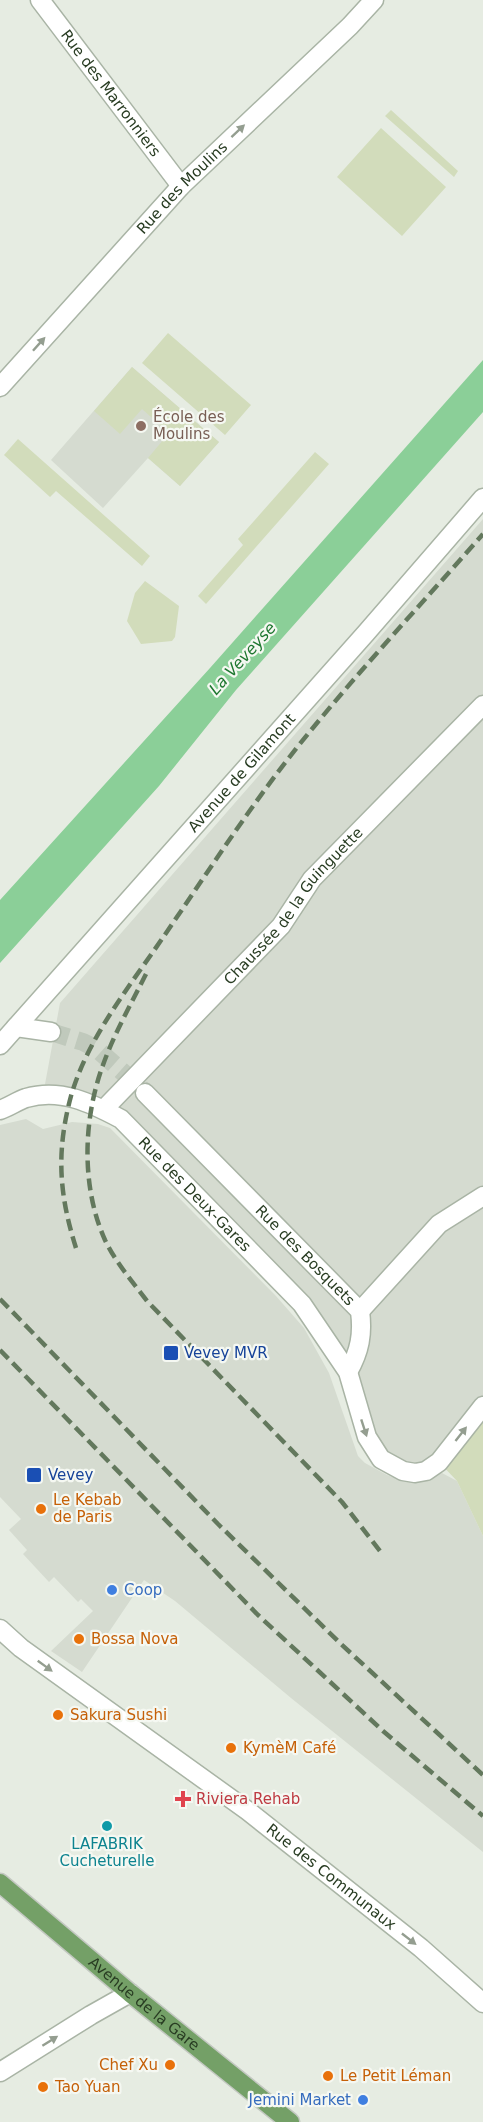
<svg xmlns="http://www.w3.org/2000/svg" width="483" height="2122" font-family="'DejaVu Sans',sans-serif">
<style>
.built{fill:#d5dbd0}
.green{fill:#d2dcbb}
.water{fill:#8bcf98}
.lines{fill:none;stroke-linecap:round;stroke-linejoin:round}
.minor-tunnel{stroke:#c0c9bc;stroke-width:18;stroke-dasharray:18 9;stroke-linecap:butt}
.minor-casing{stroke:#a9b4a5;stroke-width:21}
.tertiary-casing{stroke:#a9b4a5;stroke-width:21}
.primary-casing{stroke:#c3c8c1;stroke-width:21}
.minor{stroke:#fff;stroke-width:18}
.tertiary{stroke:#fff;stroke-width:18}
.primary{stroke:#74a067;stroke-width:18}
.rail{stroke:#63785d;stroke-width:4.5;stroke-dasharray:12 6;stroke-linecap:butt}
.oneway{fill:#949e90}
.education-dot{fill:#8d6e63;stroke:#f5f8f2;stroke-width:2}
.transit-dot{fill:#1a4fb4;stroke:#f5f8f2;stroke-width:2}
.food-dot{fill:#e8710a;stroke:#f5f8f2;stroke-width:2}
.shop-dot{fill:#3f7fe0;stroke:#f5f8f2;stroke-width:2}
.health-dot{fill:#e0444e;stroke:#f5f8f2;stroke-width:2}
.culture-dot{fill:#0f9aa8;stroke:#f5f8f2;stroke-width:2}
.labels{text-anchor:middle;stroke-width:4.5;stroke-linejoin:round;paint-order:stroke}
.street-label{font-size:15px;fill:#283c22;stroke:#f5f8f2}
.education-label{font-size:15px;fill:#785e54;stroke:#f5f8f2;text-anchor:start}
.transit-label{font-size:15px;fill:#164399;stroke:#f5f8f2;text-anchor:start}
.food-label{font-size:15px;fill:#c56008;stroke:#f5f8f2;text-anchor:start}
.shop-label{font-size:15px;fill:#366cbe;stroke:#f5f8f2;text-anchor:start}
.health-label{font-size:15px;fill:#be3a42;stroke:#f5f8f2;text-anchor:start}
.culture-label{font-size:15px;fill:#0d838f;stroke:#f5f8f2}
.water-label{font-size:16px;font-style:italic;fill:#1e7730;stroke:#f5f8f2}
</style>
<rect width="100%" height="100%" fill="#e6ece2"/>
<path class="built" d="M132 367 219 442 180 486 148 458 103 508 51 460Z
M483 519V1406L426 1471 390 1466 322 1334 121 1119 43 1095 60 1003Z
M26 1119 43 1129 72 1122 98 1124 110 1128 276 1296 304 1328 329 1373 358 1456 365 1463 387 1475 401 1480 429 1478 442 1473 457 1481 483 1536V1852L291 1698 175 1601 144 1580 82 1672 51 1651 93 1611 81 1599 78 1602 54 1577 49 1582 23 1554 27 1550 9 1530 21 1519 0 1497V1125Z"/>
<path class="green" d="M391 110 458 171 454 177 385 116Z
M381 128 446 187 402 236 337 177Z
M168 333 251 405 225 435 142 363Z
M132 367 219 442 180 486 148 458 169 433 142 409 120 434 94 411Z
M18 439 150 556 142 566 56 491 50 497 4 455Z
M315 452 329 464 206 604 198 596 243 545 238 539Z
M145 581 179 606 175 637 172 641 141 644 127 621 135 593Z
M483 1406V1536L457 1481 439 1462Z"/>
<path class="water" d="M483 360V412L236 690 159 786 0 963V900L210 668Z"/>
<g class="lines">
<path class="minor-tunnel" d="M51 1032 83 1042 97 1049 144 1091"/>
<defs>
<g id="minor">
<path id="s1" d="M40 0 181 186"/>
<path id="s2" d="M0 387 181 186 350 26 374 0"/>
<path d="M16 1027 51 1032"/>
<path id="s3" d="M145 1093 360 1311C363 1334 360 1351 348 1372"/>
<path id="s4" d="M104 1109 281 926 312 879 483 705"/>
<path id="s5" d="M0 1110C9 1107 17 1101 26 1098 61 1088 91 1103 121 1119L302 1304 348 1372 367 1437 381 1459 403 1471 415 1473 426 1471 439 1462 483 1406"/>
<path d="M360 1311 439 1224 483 1196"/>
<path id="s6" d="M0 1629 21 1648 248 1811 421 1948 483 2003"/>
<path d="M0 2072 91 2015 130 1993"/>
</g>
<g id="tertiary">
<path id="s7" d="M0 1045 366 633 483 498"/>
</g>
<g id="primary">
<path id="s8" d="M0 1883 130 1993 290 2122"/>
</g>
</defs>
<use href="#minor" class="minor-casing"/>
<use href="#tertiary" class="tertiary-casing"/>
<use href="#primary" class="primary-casing"/>
<use href="#minor" class="minor"/>
<use href="#tertiary" class="tertiary"/>
<use href="#primary" class="primary"/>
<path class="rail" d="M146 974C131 1004 114 1034 103 1065 83 1119 81 1187 105 1240 116 1263 132 1281 147 1301L342 1502 383 1555
M76 1248C59 1194 56 1152 71 1096 88 1037 130 986 164 936 212 866 258 794 312 729 367 662 426 599 483 534
M0 1299 218 1524 341 1644 483 1775
M0 1350 258 1615 383 1731 483 1816"/>
</g>
<defs><path id="oneway-solid" d="M-6-.8H1V-3.2L6.5 0L1 3.2V.8H-6Z" transform="scale(1.5)"/></defs>
<g class="oneway">
<use href="#oneway-solid" transform="translate(238 131) rotate(-43)"/>
<use href="#oneway-solid" transform="translate(39 344) rotate(-48)"/>
<use href="#oneway-solid" transform="translate(364 1428) rotate(72)"/>
<use href="#oneway-solid" transform="translate(461 1434) rotate(-52)"/>
<use href="#oneway-solid" transform="translate(45 1666) rotate(36)"/>
<use href="#oneway-solid" transform="translate(409 1939) rotate(38)"/>
<use href="#oneway-solid" transform="translate(50 2041) rotate(-32)"/>
</g>
<circle class="education-dot" cx="141" cy="426" r="6"/>
<g class="transit-dot">
<rect x="163" y="1345" width="16" height="16" rx="3"/>
<rect x="26" y="1467" width="16" height="16" rx="3"/>
</g>
<g class="food-dot">
<circle cx="41" cy="1509" r="6"/>
<circle cx="79" cy="1639" r="6"/>
<circle cx="58" cy="1715" r="6"/>
<circle cx="231" cy="1748" r="6"/>
<circle cx="170" cy="2065" r="6"/>
<circle cx="328" cy="2076" r="6"/>
<circle cx="43" cy="2087" r="6"/>
</g>
<g class="shop-dot">
<circle cx="112" cy="1590" r="6"/>
<circle cx="363" cy="2100" r="6"/>
</g>
<path class="health-dot" d="M180 1790h6v6h6v6h-6v6h-6v-6h-6v-6h6z"/>
<circle class="culture-dot" cx="107" cy="1826" r="6"/>
<g class="labels">
<g class="street-label">
<text dy="5" stroke="none"><textPath href="#s1" startOffset="117">Rue des Marronniers</textPath></text>
<text dy="5" stroke="none"><textPath href="#s2" startOffset="270">Rue des Moulins</textPath></text>
<text dy="5" stroke="none"><textPath href="#s7" startOffset="364">Avenue de Gilamont</textPath></text>
<text dy="5" stroke="none"><textPath href="#s4" startOffset="278">Chaussée de la Guinguette</textPath></text>
<text dy="5" stroke="none"><textPath href="#s5" startOffset="234">Rue des Deux-Gares</textPath></text>
<text dy="5" stroke="none"><textPath href="#s3" startOffset="228">Rue des Bosquets</textPath></text>
<text dy="5" stroke="none"><textPath href="#s6" startOffset="414">Rue des Communaux</textPath></text>
<text dy="5" stroke="none"><textPath href="#s8" startOffset="188">Avenue de la Gare</textPath></text>
</g>
<g class="education-label">
<text x="153" y="422">École des<tspan x="153" dy="17">Moulins</tspan></text>
</g>
<g class="transit-label">
<text x="184" y="1358">Vevey MVR</text>
<text x="48" y="1480">Vevey</text>
</g>
<g class="food-label">
<text x="53" y="1505">Le Kebab<tspan x="53" dy="17">de Paris</tspan></text>
<text x="91" y="1644">Bossa Nova</text>
<text x="70" y="1720">Sakura Sushi</text>
<text x="243" y="1753">KymèM Café</text>
<text x="158" y="2070" text-anchor="end">Chef Xu</text>
<text x="340" y="2081">Le Petit Léman</text>
<text x="55" y="2092">Tao Yuan</text>
</g>
<g class="shop-label">
<text x="124" y="1595">Coop</text>
<text x="351" y="2105" text-anchor="end">Jemini Market</text>
</g>
<g class="health-label">
<text x="196" y="1804">Riviera Rehab</text>
</g>
<g class="culture-label">
<text x="107" y="1849">LAFABRIK<tspan x="107" dy="17">Cucheturelle</tspan></text>
</g>
<g class="water-label">
<text transform="translate(242 658) rotate(-48)" y="6">La Veveyse</text>
</g>
</g>
</svg>
